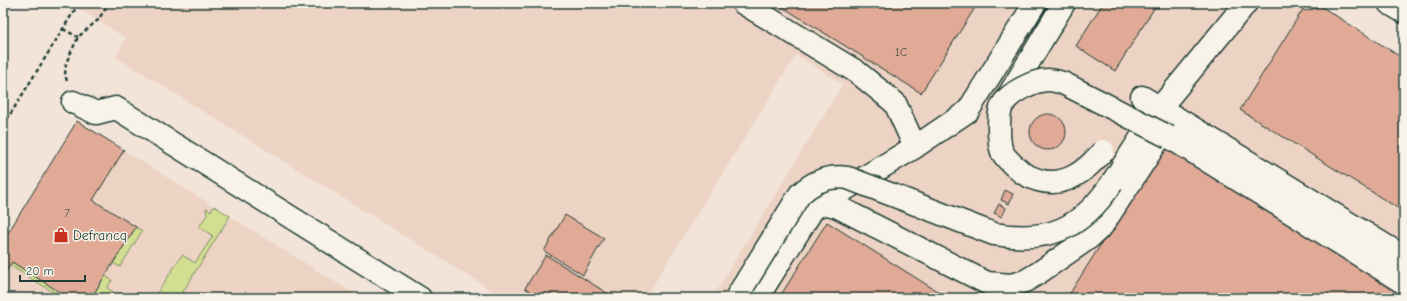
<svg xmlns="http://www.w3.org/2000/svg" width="1407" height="301" font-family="'Comic Neue',sans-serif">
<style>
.built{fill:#edd3c4}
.green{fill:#d2de91;stroke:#788e62}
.building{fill:#e0aa97;stroke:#1f3d34}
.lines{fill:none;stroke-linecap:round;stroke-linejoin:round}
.minor-casing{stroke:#1f3d34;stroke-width:25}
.path{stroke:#1f3d34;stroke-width:2.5;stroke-dasharray:4 3;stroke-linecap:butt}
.minor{stroke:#f7f3e8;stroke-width:22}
.minor-bridge-casing{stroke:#1f3d34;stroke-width:25;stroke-linecap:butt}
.minor-bridge{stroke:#f7f3e8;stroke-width:22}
.labels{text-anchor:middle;stroke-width:3;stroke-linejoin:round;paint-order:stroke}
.number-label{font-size:12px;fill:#4f584d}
.poi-label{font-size:14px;fill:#1f3d34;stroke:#f7f3e8;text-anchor:start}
</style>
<rect width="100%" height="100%" fill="#f2e4d8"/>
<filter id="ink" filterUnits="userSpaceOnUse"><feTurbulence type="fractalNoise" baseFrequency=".025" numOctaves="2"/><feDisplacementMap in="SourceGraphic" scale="8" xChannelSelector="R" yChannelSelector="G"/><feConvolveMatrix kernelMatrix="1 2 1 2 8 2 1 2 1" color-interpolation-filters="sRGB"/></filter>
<g filter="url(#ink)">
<path class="built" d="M70 3H1307L1240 110 1404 212V298H712L843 84 796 55 645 298H502L477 281 116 57 126 38Z
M77 121 361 298H3V241Z"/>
<path class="green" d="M214 206 230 216 179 298H154L182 255 195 263 213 236 199 227 207 215 206 208 211 211Z
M136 227 142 231 120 267 113 263Z
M12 262 57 290 55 293 9 265Z
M105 276 112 280 107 288 121 297 120 298H91Z"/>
<path class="building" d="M776 3H978L921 93Z
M1103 3H1161L1158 8 1155 7 1115 71 1076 46Z
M1319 5 1404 59V212L1240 110 1303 9 1305 11 1317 8Z
M1030 132a18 18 0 1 1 36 0a18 18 0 1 1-36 0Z
M77 121 124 150 93 200 136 227 91 298H69L12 262 3 276V241Z
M1173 130 1404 273V298H1067Z
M1005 190 1013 194 1009 204 1001 200Z
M999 204 1006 208 1002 217 994 213Z
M565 215 604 238 583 275 544 251Z
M827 222 948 298H779Z
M546 255 615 298H541L525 288Z"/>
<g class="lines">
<defs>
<path id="minor" d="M743 3 857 72 895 103 915 147
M1389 3 1404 12
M1142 97 1160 108 1246 3
M73 102 96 113 116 108 420 298
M1004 103 1064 3
M1169 137 1404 283
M1112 183 1160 108 1404 257
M819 205 915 147 968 111 1035 3
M757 298 813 209C821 203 828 203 838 207L987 283 1011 285 1025 281 1037 274 1089 238 1102 226 1174 116"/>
</defs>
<use href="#minor" class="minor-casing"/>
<path class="path" d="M63 29 78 37
M67 81 65 75 66 63 78 37 98 20 109 3
M3 126 79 3"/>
<use href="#minor" class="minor"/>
<defs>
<path id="minor-bridge" d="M1103 151C1086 171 1065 188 1038 180 1030 177 1024 175 1019 170 1013 165 1006 159 1002 152 999 144 999 136 999 128 999 120 999 110 1003 104 1010 92 1035 80 1048 80 1053 80 1059 82 1063 83L1169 137
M736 298 800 194C814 181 829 175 848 178L994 234C1049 243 1081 229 1112 183"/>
</defs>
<use href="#minor-bridge" class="minor-bridge-casing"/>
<use href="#minor-bridge" class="minor-bridge"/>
</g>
</g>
<defs>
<symbol id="shop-bare" viewBox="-9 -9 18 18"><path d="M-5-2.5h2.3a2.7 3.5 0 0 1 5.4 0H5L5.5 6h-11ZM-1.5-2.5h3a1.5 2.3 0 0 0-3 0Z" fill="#c8321e" stroke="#f7f3e8" stroke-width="2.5" paint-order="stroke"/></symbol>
</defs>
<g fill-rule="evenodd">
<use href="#shop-bare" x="50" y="224" width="22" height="22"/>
</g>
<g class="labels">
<g class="number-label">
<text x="901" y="56">1C</text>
<text x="67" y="217">7</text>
</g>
<g class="poi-label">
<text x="73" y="240">Defrancq</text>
</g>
</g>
<rect width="1407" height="301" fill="none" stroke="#f7f3e8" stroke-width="16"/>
<rect x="8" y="8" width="1391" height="285" fill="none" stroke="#1f3d34" stroke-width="1.5" filter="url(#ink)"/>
<path d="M20 275v6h65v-6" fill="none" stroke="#1f3d34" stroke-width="2"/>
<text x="26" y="275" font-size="12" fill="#1f3d34" stroke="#f7f3e8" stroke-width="3" paint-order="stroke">20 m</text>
</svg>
